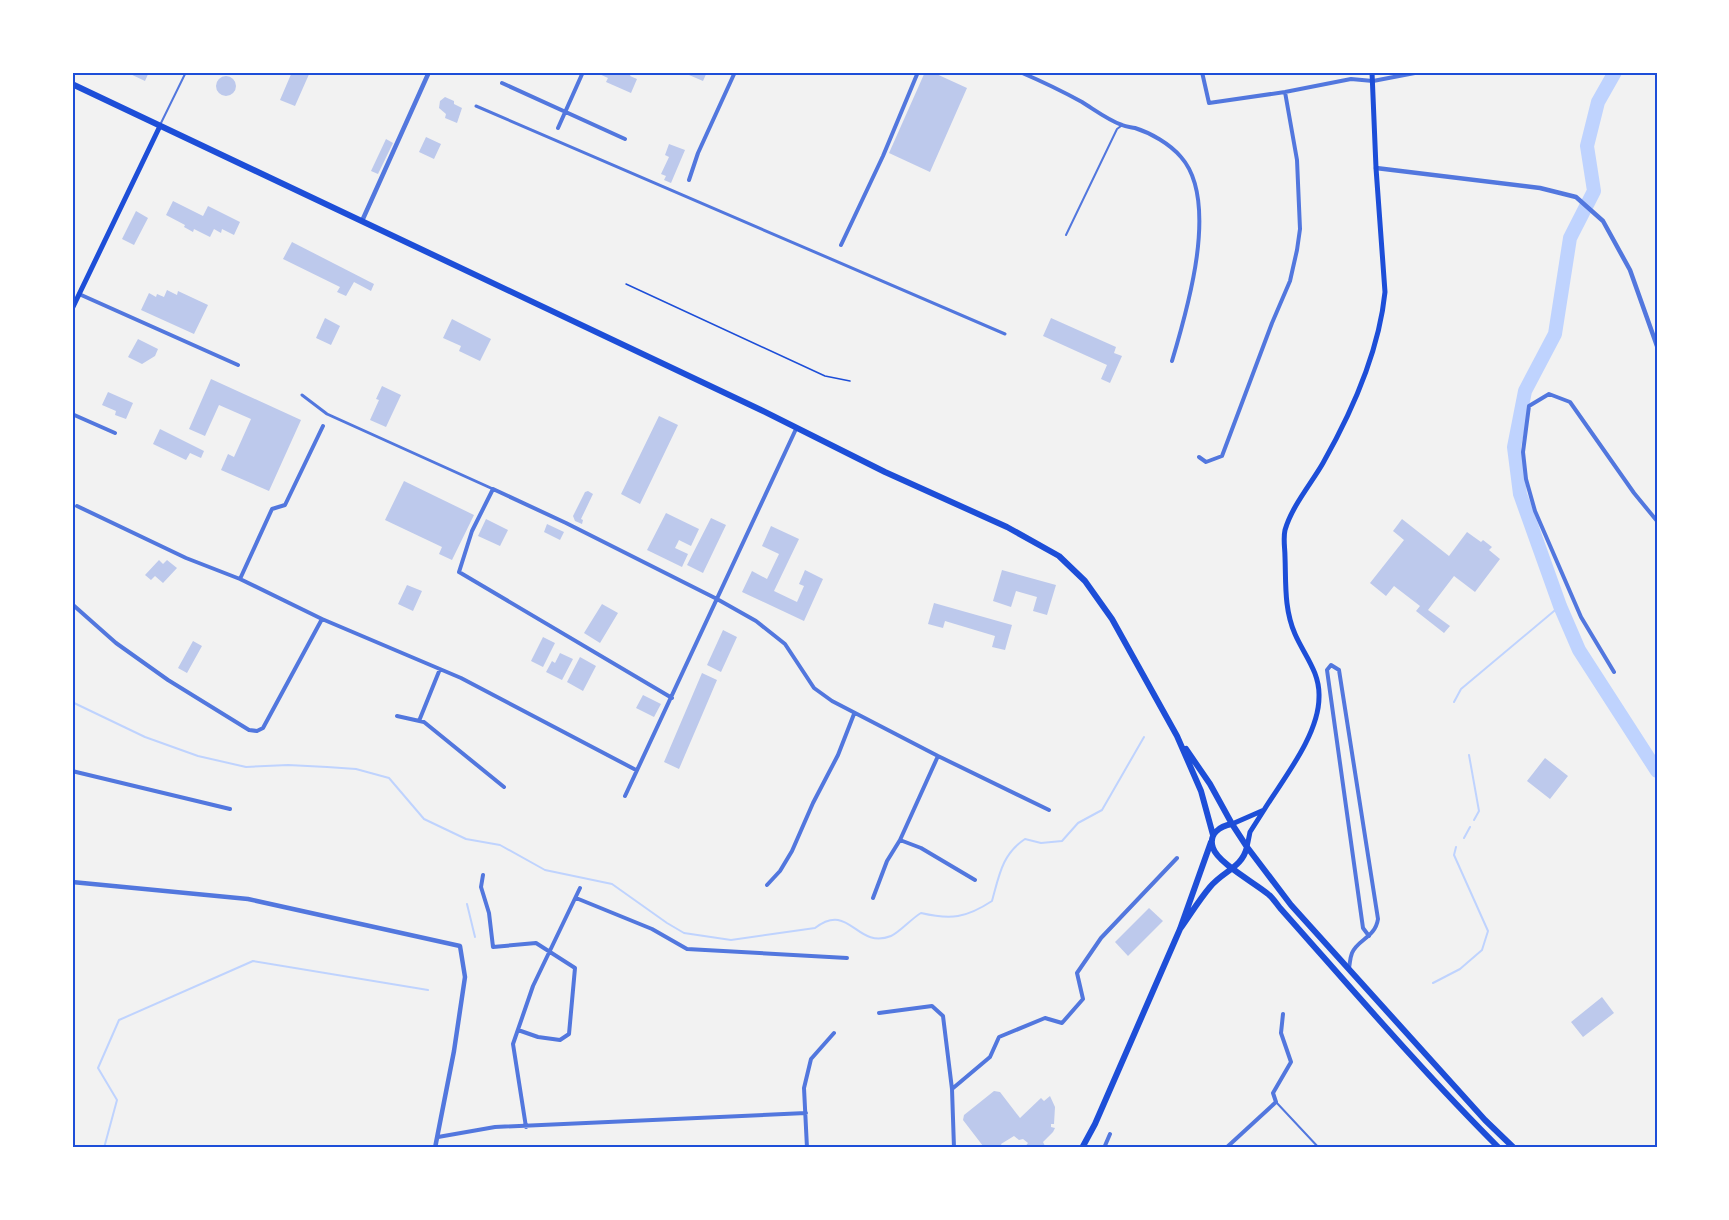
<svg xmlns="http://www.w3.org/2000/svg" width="1729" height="1220" font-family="'DejaVu Sans',sans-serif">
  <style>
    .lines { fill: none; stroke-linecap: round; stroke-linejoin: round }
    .stream { stroke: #bfd3fe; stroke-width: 2 }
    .river { stroke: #bfd3fe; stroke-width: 14 }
    .building { fill: #bdc9ec }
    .path { stroke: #1d4ed8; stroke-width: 1.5 }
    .service { stroke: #5277de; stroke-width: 2 }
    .pedestrian { stroke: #5277de; stroke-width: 3 }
    .minor { stroke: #5277de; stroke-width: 4 }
    .tertiary { stroke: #5277de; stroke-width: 4.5 }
    .secondary { stroke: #1d4ed8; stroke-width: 5 }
    .primary { stroke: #1d4ed8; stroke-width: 6 }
    .neatline { fill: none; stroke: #1d4ed8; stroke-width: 2 }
  </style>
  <rect width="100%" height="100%" fill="#f2f2f2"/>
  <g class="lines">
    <!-- stream -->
    <path class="stream" d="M72,702L145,737L198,756L246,767L288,765L327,767L356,769L389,778L424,819L466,839L500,845L545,870L612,884L667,923L684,933L731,940L815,928C850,901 856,950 891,936C899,933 912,918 921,913C951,920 966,918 992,901C999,876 1002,854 1025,839L1041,843L1062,841L1078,823L1102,810L1144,737
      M1454,702L1461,689L1560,606
      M1469,755L1479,811L1474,820
      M1464,838L1470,827
      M467,904L475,937
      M1433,983L1460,969L1482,950L1488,931L1454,855L1456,847
      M104,1148L117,1100L98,1068L119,1020L253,961L428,990"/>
    <!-- river -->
    <path class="river" d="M1615,72L1598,102L1587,146L1594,191L1570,238L1555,334L1525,391L1514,447L1520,494L1560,606L1579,650L1657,771"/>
  </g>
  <!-- building -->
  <path class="building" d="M126,72H149L145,81Z
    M292,72H310L295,106L280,100Z
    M595,72H632L630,76L637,79L631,93L606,82L608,78Z
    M682,72H707L703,81Z
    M925,72H932L967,88L930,172L889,153Z
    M216 86a10 10 0 1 1 20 0a10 10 0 1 1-20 0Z
    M445,97L454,101V104L462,108L457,123L445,118L446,114L439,108L440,101Z
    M426,137L441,144L434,159L419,152Z
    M386,139L393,143L378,174L371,171Z
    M669,144L685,150L671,183L664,180L666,176L661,174L669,157L665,155Z
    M173,201L203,216L208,206L240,222L234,235L222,229L221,233L214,229L210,237L194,229L193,232L184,227L185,225L166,215Z
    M136,211L148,218L134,245L122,239Z
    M292,242L374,284L371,291L354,282L346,296L337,292L340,287L283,259Z
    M167,290L177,295L178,291L208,305L194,334L141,310L149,293L156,297L157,294L164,297Z
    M325,318L340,326L331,345L316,338Z
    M1051,318L1116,347L1114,353L1122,356L1110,383L1101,379L1107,365L1043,336Z
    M452,319L491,339L480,361L459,351L461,346L443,338Z
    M138,339L158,349L155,356L142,364L128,357Z
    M211,379L301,420L269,491L221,470L228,454L234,457L251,419L219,405L205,436L189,429Z
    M382,386L401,395L386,427L370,420L379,400L376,399Z
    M108,392L133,403L126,419L115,415L116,411L102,405Z
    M659,416L678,425L640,504L621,494Z
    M160,429L204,451L201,458L190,453L186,460L153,444Z
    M404,481L474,515L452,560L439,554L442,547L385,520Z
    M588,491L593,494L581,519L583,520L582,524L575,521L573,516L585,492Z
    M666,513L699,529L691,546L679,540L675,548L688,554L682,567L647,550Z
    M711,518L726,525L703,573L687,565Z
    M486,519L508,530L500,546L478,536Z
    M1402,519L1449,556L1467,532L1481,542L1483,540L1492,547L1489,550L1500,559L1475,592L1454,576L1428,610L1450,626L1444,633L1416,611L1420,606L1394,586L1386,596L1370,583L1404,540L1393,531Z
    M547,524L564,532L560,540L544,532Z
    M771,526L799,539L774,591L797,602L804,586L799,584L805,570L823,579L804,621L742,592L752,571L767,579L779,554L762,546Z
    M159,560L163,564L167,560L177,568L163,583L155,576L151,580L145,575Z
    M1002,570L1056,585L1047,615L1033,611L1037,597L1016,591L1011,607L993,601Z
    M407,585L422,591L413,611L398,604Z
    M934,603L1012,625L1005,650L992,647L995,636L945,621L943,628L928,624Z
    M602,604L618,613L600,643L584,633Z
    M723,630L737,637L721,672L707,665Z
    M543,637L555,643L543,667L531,661Z
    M193,641L202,646L187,673L178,668Z
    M560,653L573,659L562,680L546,672L552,661L555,663Z
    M580,657L596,666L583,691L567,682Z
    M702,673L717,680L679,769L664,762Z
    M643,695L661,704L654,717L636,708Z
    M1545,758L1568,776L1550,799L1527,781Z
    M1149,908L1163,921L1128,956L1115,942Z
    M1602,997L1614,1013L1583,1037L1571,1022Z
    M994,1091L1000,1092L1020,1118L1041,1098L1044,1101L1050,1096L1055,1107L1054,1124H1051V1127L1055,1128L1053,1132L1043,1142L1046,1148H1024L1028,1143L1023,1139L1019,1140L1014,1136L1001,1144L1002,1146L999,1148L983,1146L963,1120L964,1115Z"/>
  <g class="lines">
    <!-- path -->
    <path class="path" d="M626,284L825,376L850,381"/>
    <!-- service -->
    <path class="service" d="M161,123L186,72
      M1066,235L1117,129L1121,126
      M1276,1102L1319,1148"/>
    <!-- pedestrian -->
    <path class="pedestrian" d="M476,106L1005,334
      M302,395L327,414L493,489"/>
    <!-- minor -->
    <path class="minor" d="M1020,72C1041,81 1062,91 1082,102C1095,110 1108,120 1122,125C1126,127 1131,127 1135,128C1151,133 1170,144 1181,157C1220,201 1187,311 1172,361
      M1202,72L1209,103L1285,92L1351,79L1373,81L1420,72
      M502,83L625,139
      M558,128L583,72
      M689,180L698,153L735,72
      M841,245L883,156L918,72
      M79,294L238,365
      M72,414L115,433
      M1199,457L1206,462L1222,456L1272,323L1290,281L1297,250L1300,229L1297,160L1285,92
      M77,506L186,558L240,579L322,619L461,678L636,770
      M240,579L272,509L285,505L323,426
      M72,604L116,643L168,680L249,730L257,731L263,728L322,619
      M1614,672L1581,617L1535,511L1526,479L1523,452L1529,406L1549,394L1570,402L1634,493L1657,521
      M672,698L459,572L472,531L493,489L566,523L717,599L756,621L785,644L814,688L832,701L938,756L1049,810
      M397,716L424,722L504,787
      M419,721L440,669
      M72,771L230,809
      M625,796L796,429
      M900,840L921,848L975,880
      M483,875L481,887L489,913L493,947L536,943L575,968L569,1034L560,1040L538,1037L518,1030
      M767,885L780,871L792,851L813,803L838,755L854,714
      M576,898L652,929L687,949L847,958
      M873,898L887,861L900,840L938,756
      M1349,968C1350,963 1350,958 1352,953C1358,939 1375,938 1378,919L1339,670L1331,665L1327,670L1363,928L1369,936
      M879,1013L932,1006L943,1016L952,1089L954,1148
      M952,1089L990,1057L999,1037L1045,1018L1062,1023L1083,999L1077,973L1101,938L1177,858
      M526,1127L513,1044L533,986L580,888
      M438,1137L495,1127L806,1113
      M807,1148L804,1088L811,1059L834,1033
      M1104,1148L1110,1134
      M1226,1148L1276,1102L1273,1093L1291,1062L1281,1033L1283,1014"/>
    <!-- tertiary -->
    <path class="tertiary" d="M1376,168L1540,188L1576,197L1603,221L1630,270L1657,346
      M362,221L429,72
      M72,882L248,899L460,946L465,977L454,1051L435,1148"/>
    <!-- secondary -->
    <path class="secondary" d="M72,309L160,126
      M1264,810C1283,779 1319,735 1319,697C1320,672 1304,655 1295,634C1284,609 1286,583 1285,557C1285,548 1283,539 1285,530C1292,506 1311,484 1323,463C1353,410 1379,352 1385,292L1376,168L1372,72
      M1232,824L1264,810L1250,832L1247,847"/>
    <!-- primary -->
    <path class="primary" d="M72,84L761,410L885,472L1007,527L1059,556L1085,581L1112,619L1177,736L1201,791L1213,835
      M1186,749L1210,784L1232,824
      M1247,847L1291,905L1485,1120L1514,1148
      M1180,929C1190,915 1199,900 1210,887C1223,871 1242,868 1247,847L1232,824C1220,826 1208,834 1213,848C1218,863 1255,883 1268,894C1273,898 1276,903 1280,908C1352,989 1422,1071 1499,1148
      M1082,1148L1095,1124L1180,929L1211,842"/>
  </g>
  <!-- border -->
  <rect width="1729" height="1220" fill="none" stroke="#ffffff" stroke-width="147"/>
  <rect x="74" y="74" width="1582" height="1072" class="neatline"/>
</svg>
